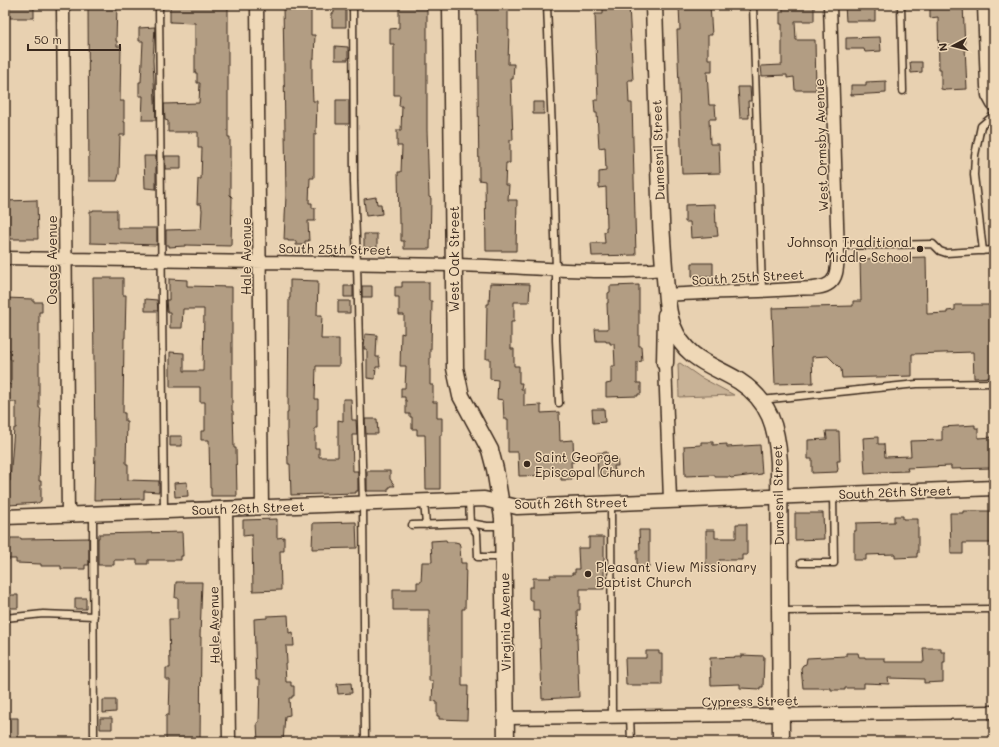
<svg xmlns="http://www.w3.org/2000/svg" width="999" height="747" font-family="Mali,sans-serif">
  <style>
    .green { fill: #c8b296; stroke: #826e5a }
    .building { fill: #b29d83; stroke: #3b2a1e }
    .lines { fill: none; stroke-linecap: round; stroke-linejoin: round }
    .service-casing { stroke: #3b2a1e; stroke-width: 9 }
    .minor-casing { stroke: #3b2a1e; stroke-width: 15 }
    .tertiary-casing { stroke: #3b2a1e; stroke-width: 17 }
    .secondary-casing { stroke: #3b2a1e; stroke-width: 19 }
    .service { stroke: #efd8b7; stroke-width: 6 }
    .minor { stroke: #efd8b7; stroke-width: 12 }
    .tertiary { stroke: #efd8b7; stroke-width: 14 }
    .secondary { stroke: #efd8b7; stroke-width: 16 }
    .poi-dot { fill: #3b2a1e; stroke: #efd8b7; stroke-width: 1.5 }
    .labels { text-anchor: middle; stroke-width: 3; stroke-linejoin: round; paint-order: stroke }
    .street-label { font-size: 13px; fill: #3b2a1e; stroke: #efd8b7 }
    .poi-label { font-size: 13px; fill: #3b2a1e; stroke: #efd8b7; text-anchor: start }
  </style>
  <rect width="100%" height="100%" fill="#e8d1b1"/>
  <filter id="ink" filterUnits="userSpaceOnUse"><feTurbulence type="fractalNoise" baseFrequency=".025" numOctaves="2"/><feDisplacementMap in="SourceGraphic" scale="8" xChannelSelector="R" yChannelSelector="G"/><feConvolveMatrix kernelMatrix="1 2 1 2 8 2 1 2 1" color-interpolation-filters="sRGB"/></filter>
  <g filter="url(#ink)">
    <!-- green -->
    <path class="green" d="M680,363L700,377L734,395L679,397L678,364Z"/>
    <!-- building -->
    <path class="building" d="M6,5H34V18H9V16H6Z
      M88,5H117L116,41H117V46H121L120,101H124V122H125V135H120L119,174L117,181H89Z
      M170,5H228V137H230V195L232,197L231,246L185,245V246L169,247V245H166V230L201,229L202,210L201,204H197L198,179H201L202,148H198V132H168V121L165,120L164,104L199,103L200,83H197V73H195V23L170,22Z
      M283,5H311V35H315L314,59H312V79L313,101H317L316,134H314V178H310L309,203H312V208H315V221H308L309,241H305V245H296V241H288V240H284L286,195Z
      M334,5H346V27H332V13H334Z
      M399,5H427V130L429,197L431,198L430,249H404V241H401V223H399L398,172H401L402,146H397V130H401L402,106H399L400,95H394V44H390V29L399,28Z
      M477,5H508V30H509L508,64H514L513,79H511L513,140H510V163H506L505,185H509L508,200H517L516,251H486L485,181L479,180Z
      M603,5H629L633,80H628L629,103H632L636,255L592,256L591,243H605L604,232H606V227H607L606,187L599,188V172L606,171L605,147L599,148L597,113H595L594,100H598L595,14H603Z
      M679,5H710L712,35H708V59H712V72H707L709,105H715L716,119H709L710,144H719L720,173L682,174L677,30H680Z
      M783,5H814V21H795L796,40H815L816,90H795L794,77L787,78V75L762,76L761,66L782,65V24H780V12H783Z
      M845,5H875V21H846Z
      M963,5L967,89L946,90L941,89V69H939L938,17L930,18V7Z
      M155,27L153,60L156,120H142L143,96H139V82H141L143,41H139V28Z
      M880,37L881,51L865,52L864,49H846V38Z
      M335,46L348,47V60H335Z
      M910,62H922V72L911,73Z
      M886,81V93L851,95V85H866V82Z
      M738,87H750L751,101H748L749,118H740Z
      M336,100H349V124H336Z
      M533,102H544V114H533Z
      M144,156H156V189L145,188Z
      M165,156H181V169H165Z
      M376,197L377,204H381L382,214L366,216L364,199Z
      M37,200L38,239H5V201Z
      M715,204L716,227H717L718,236L691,238L690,222H685V205Z
      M93,210H117V228H157V245L90,243V211H93Z
      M364,234H377V248H364Z
      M926,257L927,314L947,313V311L955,310V305H994V377L974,378L973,352L912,354V376L842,378L841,369L828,356L812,357L813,383L775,384L772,308L853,306V301H861L860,259Z
      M692,263H713V276H692Z
      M93,278H123V295H126L125,338H124L123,413H125V421H127L126,464H128V480L159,481V492L144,491V499L94,500L95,445Z
      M169,279L187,280V286L232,287V411H233L234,448H236L237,496H211V488H210L209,440H201V431H205V402H200V387H170V352L184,353V371H203L204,309H183L182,328H170V312H167L166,300H169Z
      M290,280L318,281L317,315H322L321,339H339V366H316L315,399H318V409H317V428H315V448H319V457H338V420L343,421V399H351L352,420H356L357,435H352L353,471H358V491H356V493L291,495L290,464H288L287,430V413H288L289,298H290Z
      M402,282H429V301H432L431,349H430V385H433V402H437V418H442V435H440V489H426L425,435H417V429H412V417H410V414H406V400H405V397H401V388H405L406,366H400L401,333L404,334V315H399V297H395V287H402Z
      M490,283L530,284L529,302H514V322H511V349H514V366H519V383H522L521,389H524V406L541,405V413L559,412L560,441L573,440L574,462H571L572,480H561V475L519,476L518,452H508V419H504L503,400L497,399L498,380L490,379V359H486L487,304H489Z
      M639,285V346H641L642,361L637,362V383H641V394H638V396L606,397V384L611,383V366H615L614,344H610V342H606V341H596L595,329H608L607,303H608V293L610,292V286Z
      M344,286H353V297H344Z
      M362,286H372V297H362Z
      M5,298L33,299V302H42V312H39V408H41L40,429H41L39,481H41V501L38,503L9,505L8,481H10L14,428H16V402H6V384H11V359H10V350H8V314H5Z
      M145,299L157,300L158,311H145Z
      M338,301H350V313H338Z
      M365,334L377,335L376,357H379L380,367H376L375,379L367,378V349H364Z
      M592,409H604L605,422L593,423Z
      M365,419H377L378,434H366Z
      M975,425V428H978V438L994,437V452H992V468L951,469V466L907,468L908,471L879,472V473L865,474L863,438L878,437V444H884L885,457L911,456L910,441L942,440V427Z
      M826,431H839L840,461H837L838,469L837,472L812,473V459H808V440L827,439Z
      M170,436H182V446H170Z
      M701,442H713V445L727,444V447L760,445L762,474L731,478L730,477H715V475L685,476L684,446L701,445Z
      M607,452V457H617L618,466H614L615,475L598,476L597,453Z
      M367,471H390V479L395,486H390V488H388V491H367Z
      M187,482L188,496L175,497L174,483Z
      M963,511H991L992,543H963V554H951L950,513H963Z
      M795,513H823L824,539L795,540Z
      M894,516H903V519H918V553H917V557L895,558V554L866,555V560H854V531H856V523L894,522Z
      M277,519V538L284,537V551H280L281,590L253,591L252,535L243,536V520Z
      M356,522L357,548L312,549L313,523Z
      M736,524H747V555H742V560H719V568H706V530H715V538H736Z
      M639,530H649V567H637V550H640Z
      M182,532L183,556H181V560H148V564H137V560H114V565H98V538H99V534Z
      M589,537H604V589H580V610H577L578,638H577L579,697L542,699L539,610H533V600H529V587H533V578H551L550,575H572V573H575V569H579L578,548H589Z
      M10,538H21V539L89,538V565H85V569H61V566H41V564L16,563V559H5V541H10Z
      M446,540L447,542H455L459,543L460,546L461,563H466L465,609H462V686H468L467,720L439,719V716H437V702L432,701L433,681H429V610H393V589H417V582H421L422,562H432L431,541Z
      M176,582H202L200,637H201L200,742H166V715H169L170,680H166V668H170L169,619H178V598H175Z
      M5,595H18V608H5Z
      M75,598H86V609H75Z
      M288,615L289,633L293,632L294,646H286L287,663H285L286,682H291V686H294V696H292V698H289L290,715L285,716L283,742H258L257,723L259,722L260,679H256L254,619L267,618V616Z
      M923,648H941V652H945V663H943V682L924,683V679L888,678L889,684L864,683V688H845V690H831V688H803L801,668L803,665L806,664L807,658L846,656V653H858L859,657H865V658H885V662H924Z
      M646,651H659V654H662V685H626L625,658H646Z
      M741,655L764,656L763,687H760V689L740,688V684L711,685L710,658L741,657Z
      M351,683L352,693L338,694L337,684Z
      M103,700H116V712L103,713Z
      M5,718H18V742H5Z
      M100,718H112V729H100Z"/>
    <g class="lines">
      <!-- service casing -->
      <g class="service-casing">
        <path id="service" d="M159,5L164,511
          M353,5L354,182L357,264L363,504L365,742
          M547,5L552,132L556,270V340L559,403
          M753,5L762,291
          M901,5L903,91
          M838,246L933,244L940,251L946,253L994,250
          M983,251L974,175L975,155L981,126L994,115
          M761,400L917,384L994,383
          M469,500L470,523L477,534L478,557H503
          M424,501L426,525
          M611,503L612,716
          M93,514L94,742
          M412,525L470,523L487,526H502
          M801,563H834L833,494
          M782,611L994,609
          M5,618L43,614L94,616
          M630,716L631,742"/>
      </g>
      <!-- minor casing -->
      <g class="minor-casing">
        <path id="minor" d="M63,5L68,515
          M257,5L262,508
          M5,258C154,260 303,263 452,265C522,266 593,275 664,269
          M666,295C709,292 751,292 794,289C805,288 821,290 830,283C838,277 837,264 838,255L830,5
          M665,363L670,500
          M226,508L229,742
          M505,718L994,712"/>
      </g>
      <!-- tertiary casing -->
      <g class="tertiary-casing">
        <path id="tertiary" d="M985,5L988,86L989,95L994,104
          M5,517L484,499L517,507L994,488"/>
      </g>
      <!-- secondary casing -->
      <g class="secondary-casing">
        <path id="secondary" d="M451,5L455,368L461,396L490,450L495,469L503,518L506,742
          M654,5C656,69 658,134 660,198C661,229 663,259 666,289C667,302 668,315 673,327C686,360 713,365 739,381C770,401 777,428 779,462L781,742
          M665,363L666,315"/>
      </g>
      <!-- service -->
      <use href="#service" class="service"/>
      <!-- minor -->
      <use href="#minor" class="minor"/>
      <!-- tertiary -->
      <use href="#tertiary" class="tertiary"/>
      <!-- secondary -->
      <use href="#secondary" class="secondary"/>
    </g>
  </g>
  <!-- markers -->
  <g class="poi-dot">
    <circle cx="920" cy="249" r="4"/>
    <circle cx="527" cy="464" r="4"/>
    <circle cx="588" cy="574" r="4"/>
  </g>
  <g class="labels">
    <!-- street labels -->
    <g class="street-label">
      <text transform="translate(821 145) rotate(-92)" y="5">West Ormsby Avenue</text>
      <text transform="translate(658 150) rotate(-92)" y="5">Dumesnil Street</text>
      <text transform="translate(335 249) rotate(1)" y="5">South 25th Street</text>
      <text transform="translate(246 256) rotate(-90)" y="5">Hale Avenue</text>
      <text transform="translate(454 259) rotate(-90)" y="5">West Oak Street</text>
      <text transform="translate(52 260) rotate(-90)" y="5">Osage Avenue</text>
      <text transform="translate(748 277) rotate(-3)" y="5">South 25th Street</text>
      <text transform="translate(895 492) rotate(-2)" y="5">South 26th Street</text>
      <text transform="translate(778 495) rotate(-91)" y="5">Dumesnil Street</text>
      <text transform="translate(571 503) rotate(-1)" y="5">South 26th Street</text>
      <text transform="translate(248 508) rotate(-2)" y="5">South 26th Street</text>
      <text transform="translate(505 622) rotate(-91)" y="5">Virginia Avenue</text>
      <text transform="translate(214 625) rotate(-91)" y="5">Hale Avenue</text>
      <text transform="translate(750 701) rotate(-1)" y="5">Cypress Street</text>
    </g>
    <!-- poi labels -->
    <g class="poi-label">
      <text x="912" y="247" text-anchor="end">Johnson Traditional<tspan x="912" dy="15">Middle School</tspan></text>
      <text x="535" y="462">Saint George<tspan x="535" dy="15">Episcopal Church</tspan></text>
      <text x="596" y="572">Pleasant View Missionary<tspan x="596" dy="15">Baptist Church</tspan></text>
    </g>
  </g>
  <!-- margin -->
  <rect width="999" height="747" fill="none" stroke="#efd8b7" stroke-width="20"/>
  <rect x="10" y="10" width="979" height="727" fill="none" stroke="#3b2a1e" stroke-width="1.5" filter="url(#ink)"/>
  <!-- north arrow -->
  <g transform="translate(953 46) rotate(263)" stroke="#efd8b7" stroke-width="3" paint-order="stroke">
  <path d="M0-3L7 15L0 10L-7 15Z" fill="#3b2a1e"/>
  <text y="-6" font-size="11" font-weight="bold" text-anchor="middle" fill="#3b2a1e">N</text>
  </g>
  <!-- scale -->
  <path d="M28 44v6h92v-6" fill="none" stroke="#3b2a1e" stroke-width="2"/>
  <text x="34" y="44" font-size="12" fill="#3b2a1e" stroke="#efd8b7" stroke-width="3" paint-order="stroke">50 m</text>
</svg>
